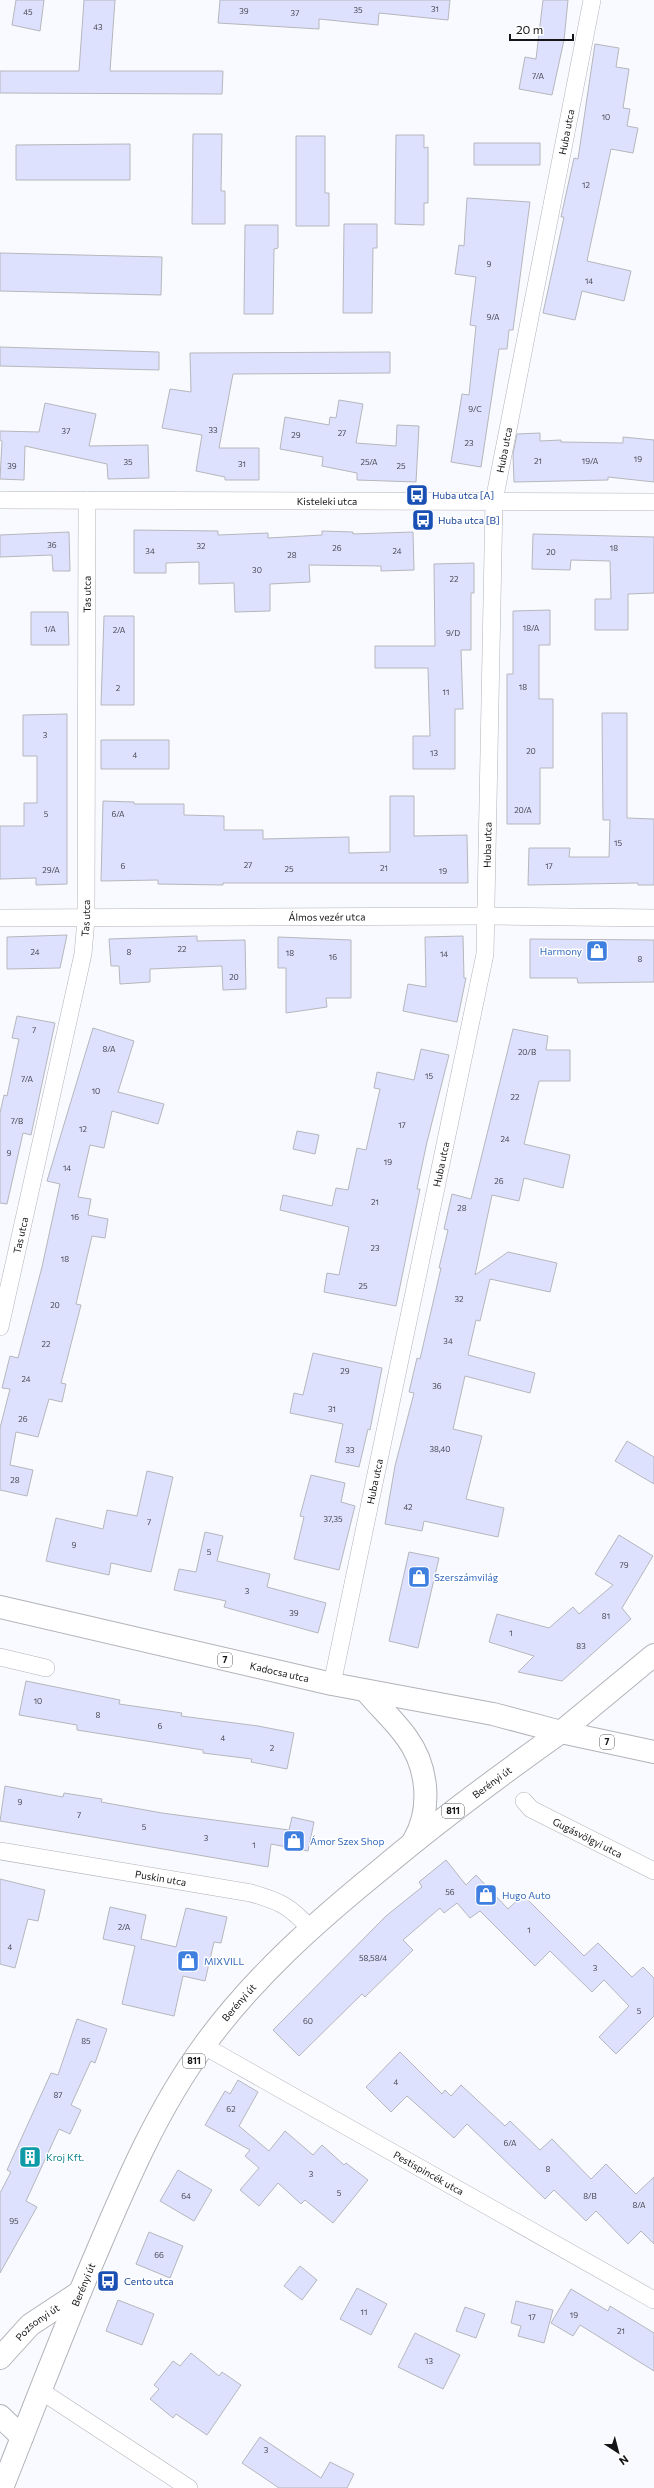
<svg xmlns="http://www.w3.org/2000/svg" width="654" height="2488" font-family="Commissioner,sans-serif">
  <style>
    .building { fill: #dde1fe; stroke: #b6b7bc }
    .lines { fill: none; stroke-linecap: round; stroke-linejoin: round }
    .street-casing { stroke: #b2b3b8; stroke-width: 18 }
    .secondary-casing { stroke: #b2b3b8; stroke-width: 24 }
    .primary-casing { stroke: #b2b3b8; stroke-width: 24 }
    .street { stroke: #fff; stroke-width: 17 }
    .secondary { stroke: #fff; stroke-width: 22 }
    .primary { stroke: #fff; stroke-width: 22 }
    .labels { text-anchor: middle; stroke-width: 3; stroke-linejoin: round; paint-order: stroke }
    .number-label { font-size: 8px; fill: #474851 }
    .shield { fill: #fff; stroke: #5b5b5d; stroke-width: 1 }
    .shield-label { font-size: 9px; font-weight: bold; fill: #151517 }
    .street-label { font-size: 10px; fill: #151517; stroke: #fff }
    .transit-label { font-size: 10px; fill: #164399; stroke: #fff; text-anchor: start }
    .shop-label { font-size: 10px; fill: #366cbe; stroke: #fff; text-anchor: start }
    .culture-label { font-size: 10px; fill: #0d838f; stroke: #fff; text-anchor: start }
  </style>
  <rect width="100%" height="100%" fill="#f9faff"/>
  <!-- building -->
  <path class="building" d="M16,0H44L40,31L12,25Z
    M84,0H115L110,71H223L222,94L0,93V71H79Z
    M220,0H450L448,20L379,13L378,25L319,19V29L218,23Z
    M543,0H568L564,40L552,95L519,89L525,57L536,59Z
    M595,44L619,48L616,67L629,69L623,108L630,109L627,126L638,128L633,153L611,149L587,261L631,271L624,301L582,291L575,320L543,313L564,217H561L574,158L578,159Z
    M193,134H222L221,191H225V224H192Z
    M396,135H424V148L428,147V203H424V225L395,224Z
    M296,136H325V193H329V226H296Z
    M474,143H540V165H474Z
    M130,144V180H16V145Z
    M467,198L530,202L513,330H509L507,349H499L481,467L451,462L462,394L469,395L476,326L470,325L476,277L455,274L459,245L464,246Z
    M344,224H377V248H373L372,313H343Z
    M245,225H278V248L274,249L273,314H244Z
    M0,253L162,257L161,295L0,291Z
    M0,347L159,352V370L0,366Z
    M390,352V373L233,374L219,448H259V480H225V477L196,471L202,435L162,428L170,389L191,392L190,353Z
    M339,400L363,404L356,443L396,446L397,425L419,426L416,482L357,480V473L322,466L323,457L280,449L285,417L329,425L330,417L336,418Z
    M45,403L96,414L89,446L148,445L149,478L108,479L107,464L25,446L24,480L0,479L2,441L0,440V431L39,432Z
    M540,433V441L561,440V442L623,443V437L654,440V482L608,477V480L514,482L513,454L517,434Z
    M134,530L218,531V535L268,533V538L322,535V531L353,532V534L413,532L414,570L381,571V566L309,565L310,582L270,584V611L235,612L234,583L199,584V562L166,563V573H134Z
    M69,532L70,571H53L52,555L0,557V535Z
    M533,534L654,537V593L628,594V630H595V599H611L610,561L571,560L570,570L532,569Z
    M474,563V593H471V650H461L463,709H455V769H413V736H430L428,668H375V646H435L434,564Z
    M550,610V645H539V699H553V768H540V824H507V674H513V611Z
    M31,612H68L69,645H31Z
    M104,616H134V705H101Z
    M602,713H627V818L654,819V885H638V883L528,885L529,848H570L569,857H609L610,820H603Z
    M67,714V884L36,885V878L0,879V826H24V803H37V756H23V715Z
    M101,740H169V769H101Z
    M390,796H414V836L467,835L468,883H223V885L158,884V880L101,881L103,801L134,802V804H184V815L224,816V830H263V839L349,837V853L390,852Z
    M67,935L60,968L7,969V937Z
    M197,936V941L245,940L246,989L223,990L222,966L150,969V982L120,984L119,966H111L109,939Z
    M463,936L464,978H466L457,1022L403,1011L408,984L426,987L425,937Z
    M278,937L351,940V998H326L327,1007L286,1013V968H278Z
    M530,939L654,940V982L578,983L577,978H530Z
    M17,1016L55,1023L31,1135L23,1133L7,1204L0,1203V1113L4,1095L7,1096L19,1039L12,1038Z
    M93,1028L134,1041L118,1092L164,1104L158,1124L112,1111L104,1148L90,1145L78,1197L91,1199L88,1215L108,1219L105,1238L92,1236L76,1304L81,1305L61,1383L66,1384L62,1402L49,1399L38,1437L16,1432L10,1465L33,1470L27,1496L0,1490V1428L10,1389L2,1388L10,1356L18,1358L42,1267L60,1184L47,1181Z
    M513,1029L548,1036L546,1050H570V1081H539L524,1144L570,1155L563,1188L524,1178L519,1201L492,1195L475,1275L508,1252L557,1263L550,1292L490,1279L480,1321L476,1320L468,1355L535,1373L530,1393L465,1376L453,1429L482,1436L466,1499L504,1508L498,1537L424,1521L422,1531L385,1524L395,1466L414,1393L409,1392L417,1358L420,1359L441,1268H439L448,1230L444,1229L452,1194L471,1199Z
    M421,1049L449,1055L427,1142L417,1189H420L396,1306L324,1292L327,1273L339,1275L349,1227L280,1210L283,1195L332,1206L336,1188L348,1190L357,1148L366,1150L380,1089L374,1088L377,1072L414,1080Z
    M297,1131L319,1135L315,1154L293,1149Z
    M313,1353L382,1368L370,1430L368,1429L359,1467L335,1462L343,1424L290,1413L294,1393L303,1395Z
    M627,1441L654,1457V1484L615,1461Z
    M147,1471L173,1477L151,1572L111,1563L109,1575L46,1561L56,1518L103,1529L107,1510L137,1516Z
    M311,1475L345,1483L341,1502L355,1506L339,1570L294,1559L304,1517L300,1516Z
    M205,1532L223,1536L217,1561L270,1574L267,1587L326,1603L318,1633L224,1607L226,1601L174,1590L179,1569L196,1572Z
    M619,1535L653,1556L622,1608L631,1619L562,1681L518,1672L534,1656L489,1642L497,1614L549,1628L573,1607L579,1614L613,1585L595,1574Z
    M409,1552L439,1558L418,1648L389,1641Z
    M26,1681L120,1700L119,1704L182,1713L181,1716L258,1726L294,1733L287,1769L251,1762L252,1759L203,1753V1750L77,1730V1725L19,1715Z
    M5,1786L63,1797L64,1793L102,1799L101,1802L162,1813L289,1830L292,1817L314,1822L308,1851L271,1844L268,1867L0,1821Z
    M446,1860L466,1885L476,1875L508,1909L523,1895L584,1956L598,1943L632,1977L643,1967L654,1978V2016L616,2054L599,2037L629,2006L604,1980L592,1992L550,1951L535,1966L480,1911L470,1918L457,1903L444,1913L440,1908L403,1940L413,1950L365,1997L362,1994L299,2056L273,2030L386,1916L422,1887L419,1882Z
    M0,1879L45,1890L38,1921L28,1919L15,1968L0,1964Z
    M110,1907L146,1915L141,1939L176,1947L186,1908L227,1917L221,1943L214,1942L205,1981L183,1976L174,2016L122,2004L135,1946L103,1939Z
    M77,2019L107,2029L95,2063L91,2061L71,2105L81,2110L70,2134L59,2129L26,2201L37,2207L0,2273V2193L11,2172L7,2170L51,2073L58,2075Z
    M400,2052L442,2094L445,2090L451,2096L461,2085L505,2126L510,2121L540,2150L552,2139L591,2179L606,2164L636,2194L654,2177V2244L641,2231L628,2244L596,2211L586,2221L554,2190L545,2199L467,2124L454,2138L407,2096L391,2112L366,2087Z
    M238,2080L258,2092L239,2126L269,2151L285,2131L313,2155L322,2145L344,2165L346,2163L368,2180L333,2223L305,2200L301,2204L278,2183L259,2206L240,2190L259,2168L245,2156L250,2150L205,2125L225,2091L230,2094Z
    M178,2170L212,2190L194,2221L160,2201Z
    M149,2232L183,2246L170,2278L136,2264Z
    M300,2266L317,2280L302,2300L284,2286Z
    M357,2288L387,2304L371,2335L340,2319Z
    M571,2289L608,2311L610,2306L654,2333V2371L580,2325L573,2336L551,2323Z
    M118,2300L154,2314L142,2345L106,2331Z
    M516,2301L553,2310L544,2343L518,2336L521,2326L511,2323Z
    M465,2307L485,2314L476,2338L456,2331Z
    M415,2333L460,2355L443,2389L398,2367Z
    M191,2353L219,2376L222,2372L241,2385L207,2435L176,2414L173,2418L150,2399L159,2389L154,2385L173,2361L180,2366Z
    M260,2437L321,2478L330,2462L354,2474L347,2488H279L242,2463Z"/>
  <g class="lines">
    <!-- street casing -->
    <g class="street-casing">
      <g id="street">
        <path id="s1" d="M0,500L654,502"/>
        <path id="s2" d="M0,918L488,916L654,918"/>
        <path id="s3" d="M0,1327L83,954L86,919L87,500"/>
        <path d="M0,1657L46,1668"/>
        <path id="s4" d="M332,1684L485,954L494,501L592,0"/>
        <path id="s5" d="M524,1801L531,1809L654,1871"/>
        <path id="s6" d="M0,1851L251,1893C282,1902 289,1906 311,1929"/>
        <path id="s7" d="M204,2046L654,2300"/>
        <path d="M41,2391L189,2488"/>
      </g>
    </g>
    <!-- secondary casing -->
    <g class="secondary-casing">
      <g id="secondary">
        <path d="M561,1732L654,1655"/>
        <path id="s8" d="M0,2358L30,2325L80,2292"/>
      </g>
    </g>
    <!-- primary casing -->
    <g class="primary-casing">
      <g id="primary">
        <path id="s9" d="M0,1607L332,1684L493,1714L561,1732L654,1752"/>
        <path d="M366,1691C379,1707 395,1721 407,1738C428,1767 432,1809 414,1840"/>
        <path d="M0,2416L22,2437"/>
        <path id="s10" d="M2,2488C33,2410 63,2331 96,2254C127,2181 158,2108 205,2044C254,1977 316,1922 380,1870C438,1821 499,1776 561,1732"/>
      </g>
    </g>
    <!-- street -->
    <use href="#street" class="street"/>
    <!-- secondary -->
    <use href="#secondary" class="secondary"/>
    <!-- primary -->
    <use href="#primary" class="primary"/>
  </g>
  <!-- icons -->
  <defs>
    <g id="bus-square" transform="scale(1.15)"><rect x="-9" y="-9" width="18" height="18" rx="4" fill="#1a4fb4" stroke="#fff"/><path d="M-5-6H5V4H4V6H2V4H-2V6H-4V4H-5ZM-3.5-4V0h7V-4ZM-3.5 1.2v1.5H-2V1.2ZM2 1.2v1.5H3.5V1.2Z" fill="#fff"/></g>
    <g id="shop-square" transform="scale(1.15)"><rect x="-9" y="-9" width="18" height="18" rx="4" fill="#3f7fe0" stroke="#fff"/><path d="M-5-2.5h2.3a2.7 3.5 0 0 1 5.4 0H5L5.5 6h-11ZM-1.5-2.5h3a1.5 2.3 0 0 0-3 0Z" fill="#fff"/></g>
    <g id="building-square" transform="scale(1.15)"><rect x="-9" y="-9" width="18" height="18" rx="4" fill="#0f9aa8" stroke="#fff"/><path d="M-4-6H4V6H1V3H-1V6H-4ZM-2.5-4.3h1.7v1.8h-1.7ZM.8-4.3h1.7v1.8H.8ZM-2.5-1h1.7V.8h-1.7ZM.8-1h1.7V.8H.8Z" fill="#fff"/></g>
  </defs>
  <g fill-rule="evenodd">
    <use href="#bus-square" x="417" y="495"/>
    <use href="#bus-square" x="423" y="520"/>
    <use href="#shop-square" x="597" y="951"/>
    <use href="#shop-square" x="419" y="1577"/>
    <use href="#shop-square" x="294" y="1841"/>
    <use href="#shop-square" x="486" y="1895"/>
    <use href="#shop-square" x="188" y="1961"/>
    <use href="#building-square" x="30" y="2157"/>
    <use href="#bus-square" x="108" y="2281"/>
  </g>
  <g class="labels">
    <!-- number labels -->
    <g class="number-label">
      <text x="435" y="12">31</text>
      <text x="358" y="13">35</text>
      <text x="244" y="14">39</text>
      <text x="28" y="15">45</text>
      <text x="295" y="16">37</text>
      <text x="98" y="30">43</text>
      <text x="538" y="79">7/A</text>
      <text x="606" y="120">10</text>
      <text x="586" y="188">12</text>
      <text x="489" y="267">9</text>
      <text x="589" y="284">14</text>
      <text x="493" y="320">9/A</text>
      <text x="475" y="412">9/C</text>
      <text x="213" y="433">33</text>
      <text x="66" y="434">37</text>
      <text x="342" y="436">27</text>
      <text x="296" y="438">29</text>
      <text x="469" y="446">23</text>
      <text x="638" y="462">19</text>
      <text x="538" y="464">21</text>
      <text x="590" y="464">19/A</text>
      <text x="128" y="465">35</text>
      <text x="369" y="465">25/A</text>
      <text x="242" y="467">31</text>
      <text x="12" y="469">39</text>
      <text x="401" y="469">25</text>
      <text x="52" y="548">36</text>
      <text x="201" y="549">32</text>
      <text x="337" y="551">26</text>
      <text x="614" y="551">18</text>
      <text x="150" y="554">34</text>
      <text x="397" y="554">24</text>
      <text x="551" y="555">20</text>
      <text x="292" y="558">28</text>
      <text x="257" y="573">30</text>
      <text x="454" y="582">22</text>
      <text x="531" y="631">18/A</text>
      <text x="50" y="632">1/A</text>
      <text x="119" y="633">2/A</text>
      <text x="453" y="636">9/D</text>
      <text x="523" y="690">18</text>
      <text x="118" y="691">2</text>
      <text x="446" y="695">11</text>
      <text x="45" y="738">3</text>
      <text x="531" y="754">20</text>
      <text x="434" y="756">13</text>
      <text x="135" y="758">4</text>
      <text x="523" y="813">20/A</text>
      <text x="46" y="817">5</text>
      <text x="118" y="817">6/A</text>
      <text x="618" y="846">15</text>
      <text x="248" y="868">27</text>
      <text x="123" y="869">6</text>
      <text x="549" y="869">17</text>
      <text x="384" y="871">21</text>
      <text x="289" y="872">25</text>
      <text x="51" y="873">29/A</text>
      <text x="443" y="874">19</text>
      <text x="182" y="952">22</text>
      <text x="35" y="955">24</text>
      <text x="129" y="955">8</text>
      <text x="290" y="956">18</text>
      <text x="444" y="957">14</text>
      <text x="333" y="960">16</text>
      <text x="640" y="962">8</text>
      <text x="234" y="980">20</text>
      <text x="34" y="1033">7</text>
      <text x="109" y="1052">8/A</text>
      <text x="527" y="1055">20/B</text>
      <text x="429" y="1079">15</text>
      <text x="27" y="1082">7/A</text>
      <text x="96" y="1094">10</text>
      <text x="515" y="1100">22</text>
      <text x="17" y="1124">7/B</text>
      <text x="402" y="1128">17</text>
      <text x="83" y="1132">12</text>
      <text x="505" y="1142">24</text>
      <text x="9" y="1156">9</text>
      <text x="388" y="1165">19</text>
      <text x="67" y="1171">14</text>
      <text x="499" y="1184">26</text>
      <text x="375" y="1205">21</text>
      <text x="462" y="1211">28</text>
      <text x="75" y="1220">16</text>
      <text x="375" y="1251">23</text>
      <text x="65" y="1262">18</text>
      <text x="363" y="1289">25</text>
      <text x="459" y="1302">32</text>
      <text x="55" y="1308">20</text>
      <text x="448" y="1344">34</text>
      <text x="46" y="1347">22</text>
      <text x="345" y="1374">29</text>
      <text x="26" y="1382">24</text>
      <text x="437" y="1389">36</text>
      <text x="332" y="1412">31</text>
      <text x="23" y="1422">26</text>
      <text x="440" y="1452">38,40</text>
      <text x="350" y="1453">33</text>
      <text x="15" y="1483">28</text>
      <text x="408" y="1510">42</text>
      <text x="333" y="1522">37,35</text>
      <text x="149" y="1525">7</text>
      <text x="74" y="1548">9</text>
      <text x="209" y="1555">5</text>
      <text x="624" y="1568">79</text>
      <text x="247" y="1594">3</text>
      <text x="294" y="1616">39</text>
      <text x="606" y="1619">81</text>
      <text x="511" y="1636">1</text>
      <text x="581" y="1649">83</text>
      <text x="38" y="1704">10</text>
      <text x="98" y="1718">8</text>
      <text x="160" y="1729">6</text>
      <text x="223" y="1741">4</text>
      <text x="272" y="1751">2</text>
      <text x="20" y="1805">9</text>
      <text x="79" y="1818">7</text>
      <text x="144" y="1830">5</text>
      <text x="206" y="1841">3</text>
      <text x="254" y="1848">1</text>
      <text x="450" y="1895">56</text>
      <text x="124" y="1930">2/A</text>
      <text x="529" y="1933">1</text>
      <text x="10" y="1950">4</text>
      <text x="373" y="1961">58,58/4</text>
      <text x="595" y="1971">3</text>
      <text x="639" y="2014">5</text>
      <text x="308" y="2024">60</text>
      <text x="86" y="2044">85</text>
      <text x="396" y="2085">4</text>
      <text x="58" y="2098">87</text>
      <text x="231" y="2112">62</text>
      <text x="510" y="2146">6/A</text>
      <text x="548" y="2172">8</text>
      <text x="311" y="2177">3</text>
      <text x="339" y="2196">5</text>
      <text x="186" y="2199">64</text>
      <text x="590" y="2199">8/B</text>
      <text x="639" y="2208">8/A</text>
      <text x="14" y="2224">95</text>
      <text x="159" y="2258">66</text>
      <text x="364" y="2315">11</text>
      <text x="574" y="2318">19</text>
      <text x="532" y="2320">17</text>
      <text x="621" y="2334">21</text>
      <text x="429" y="2364">13</text>
      <text x="266" y="2453">3</text>
    </g>
    <!-- shield labels -->
    <g class="shield">
      <rect x="218" y="1653" width="14" height="14" rx="3"/>
      <rect x="600" y="1735" width="14" height="14" rx="3"/>
      <rect x="442" y="1804" width="22" height="14" rx="3"/>
      <rect x="183" y="2054" width="22" height="14" rx="3"/>
    </g>
    <g class="shield-label">
      <text x="225" y="1663">7</text>
      <text x="607" y="1745">7</text>
      <text x="453" y="1814">811</text>
      <text x="194" y="2064">811</text>
    </g>
    <!-- street labels -->
    <g class="street-label">
      <text dy="4" stroke="none"><textPath href="#s4" startOffset="1575">Huba utca</textPath></text>
      <text dy="4" stroke="none"><textPath href="#s4" startOffset="1251">Huba utca</textPath></text>
      <text dy="4" stroke="none"><textPath href="#s1" startOffset="327">Kisteleki utca</textPath></text>
      <text dy="4" stroke="none"><textPath href="#s3" startOffset="742">Tas utca</textPath></text>
      <text dy="4" stroke="none"><textPath href="#s4" startOffset="855">Huba utca</textPath></text>
      <text dy="4" stroke="none"><textPath href="#s2" startOffset="327">Álmos vezér utca</textPath></text>
      <text dy="4" stroke="none"><textPath href="#s3" startOffset="418">Tas utca</textPath></text>
      <text dy="4" stroke="none"><textPath href="#s4" startOffset="531">Huba utca</textPath></text>
      <text dy="4" stroke="none"><textPath href="#s3" startOffset="94">Tas utca</textPath></text>
      <text dy="4" stroke="none"><textPath href="#s4" startOffset="207">Huba utca</textPath></text>
      <text dy="4" stroke="none"><textPath href="#s9" startOffset="287">Kadocsa utca</textPath></text>
      <text dy="4" stroke="none"><textPath href="#s10" startOffset="879">Berényi út</textPath></text>
      <text dy="4" stroke="none"><textPath href="#s5" startOffset="74">Gugásvölgyi utca</textPath></text>
      <text dy="4" stroke="none"><textPath href="#s6" startOffset="163">Puskin utca</textPath></text>
      <text dy="4" stroke="none"><textPath href="#s10" startOffset="543">Berényi út</textPath></text>
      <text dy="4" stroke="none"><textPath href="#s7" startOffset="258">Pestispincék utca</textPath></text>
      <text dy="4" stroke="none"><textPath href="#s10" startOffset="219">Berényi út</textPath></text>
      <text dy="4" stroke="none"><textPath href="#s8" startOffset="52">Pozsonyi út</textPath></text>
    </g>
    <!-- transit labels -->
    <g class="transit-label">
      <text x="432" y="499">Huba utca [A]</text>
      <text x="438" y="524">Huba utca [B]</text>
      <text x="124" y="2285">Cento utca</text>
    </g>
    <!-- shop labels -->
    <g class="shop-label">
      <text x="582" y="955" text-anchor="end">Harmony</text>
      <text x="434" y="1581">Szerszámvilág</text>
      <text x="310" y="1845">Ámor Szex Shop</text>
      <text x="502" y="1899">Hugo Auto</text>
      <text x="204" y="1965">MIXVILL</text>
    </g>
    <!-- culture labels -->
    <g class="culture-label">
      <text x="46" y="2161">Kroj Kft.</text>
    </g>
  </g>
  <!-- north arrow -->
  <g transform="translate(618 2452) rotate(144)" stroke="#ffffff" stroke-width="3" paint-order="stroke">
  <path d="M0-3L7 15L0 10L-7 15Z" fill="#151517"/>
  <text y="-6" font-size="11" font-weight="bold" text-anchor="middle" fill="#151517">N</text>
  </g>
  <!-- scale -->
  <path d="M510 34v6h63v-6" fill="none" stroke="#151517" stroke-width="2"/>
  <text x="516" y="34" font-size="12" fill="#151517" stroke="#ffffff" stroke-width="3" paint-order="stroke">20 m</text>
</svg>
